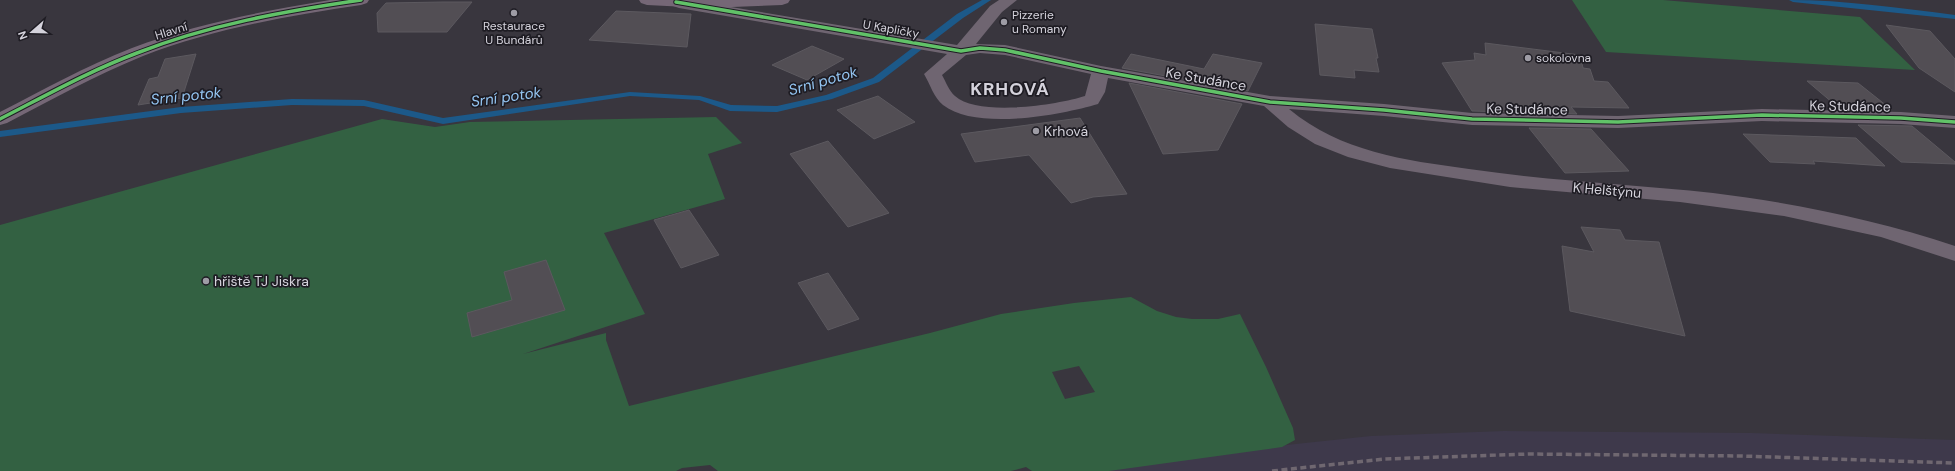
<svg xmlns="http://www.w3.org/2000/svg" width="1955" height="471" font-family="'DM Sans',sans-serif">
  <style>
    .built { fill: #3e394b }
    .green { fill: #336142; fill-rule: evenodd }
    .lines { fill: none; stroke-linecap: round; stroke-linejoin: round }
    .stream { fill: #1c5989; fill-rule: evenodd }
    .building { fill: #524e54; stroke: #5c595f }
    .street { fill: #6f6571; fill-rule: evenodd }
    .secondary { fill: #756776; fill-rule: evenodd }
    .rail { stroke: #6f6770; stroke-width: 3.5; stroke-dasharray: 6 3.5; stroke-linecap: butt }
    .cycleway-casing { stroke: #1e1c23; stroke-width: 5.5 }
    .cycleway { stroke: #61c268; stroke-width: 3.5 }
    .poi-dot { fill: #9e9ca5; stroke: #1e1c23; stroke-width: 1.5 }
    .labels { text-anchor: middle; stroke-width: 3.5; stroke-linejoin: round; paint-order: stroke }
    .far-poi-label { font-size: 12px; fill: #d5d3dc; stroke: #1e1c23; text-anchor: start }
    .far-street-label { font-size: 12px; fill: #d5d3dc; stroke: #1e1c23 }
    .street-label { font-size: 14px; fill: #d5d3dc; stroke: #1e1c23 }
    .poi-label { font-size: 14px; fill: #d5d3dc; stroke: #1e1c23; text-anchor: start }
    .water-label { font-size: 15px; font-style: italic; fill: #94c5f2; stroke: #1e1c23 }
    .district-label { font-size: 18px; font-weight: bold; letter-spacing: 1px; fill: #d5d3dc; stroke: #1e1c23 }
  </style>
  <rect width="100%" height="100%" fill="#39363e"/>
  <!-- built -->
  <path class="built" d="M1504,431L1751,433L1955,440V471H1104L1229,451L1371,436Z"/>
  <!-- green -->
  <path class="green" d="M1572,0H1663L1860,17L1915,70L1606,52Z
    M716,117L742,143L708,154L725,199L604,233L645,314L523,354L606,333V340L629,406L930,333L1001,314L1074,303L1131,297L1157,311L1176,317L1192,319H1218L1240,314L1266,367L1293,428L1295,440L1282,447L1109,471H1032L1026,467L1011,471H718L710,465L682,468L676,471H0V225L382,119L435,127L470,122ZM1079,366L1095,392L1065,399L1052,372Z"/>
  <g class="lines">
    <!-- stream -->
    <path class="stream" d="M982,0H991L963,18L879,82L832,99L777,112L730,111L699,100L630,96L443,124L364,106L292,105L181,113L0,137V131L181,107L292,99L364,100L443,118L630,92L700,96L731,105L777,106L826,95L873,78L957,14Z
      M1789,0C1845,0 1900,8 1955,15V19L1793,2Z"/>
  </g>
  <!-- building -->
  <path class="building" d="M443,2H472L447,32H378L377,13L386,3Z
    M616,11L691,14L687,47L589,40Z
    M1315,24L1372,29L1378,58H1376L1379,72L1354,70L1355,78L1320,75Z
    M1886,25L1930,31L1955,59V92L1919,68Z
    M1485,43L1580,55L1583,68L1590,69L1594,81L1608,82L1629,108L1571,107L1577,114L1472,111L1442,63L1475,60L1474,53L1486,55Z
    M812,46L844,59L807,80L772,65Z
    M196,54L182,98L138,105L149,79L158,77L165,59Z
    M1131,54L1204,69L1213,54L1262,63L1248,91L1122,68Z
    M1807,81L1858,83L1892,110L1840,109Z
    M1129,83L1242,104L1218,150L1163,154Z
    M878,96L915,122L874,139L837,110Z
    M1080,118L1127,194L1093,197L1071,203L1029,155L975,162L961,134Z
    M1858,125L1912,126L1955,162V164L1901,162Z
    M1529,128L1591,129L1629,171L1565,173Z
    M1743,134L1856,138L1885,166L1813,161L1815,164L1770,162Z
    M828,141L889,213L848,227L790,154Z
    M689,210L719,255L681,268L654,220Z
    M1581,227L1620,230L1625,240L1659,242L1685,336L1570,311L1562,246L1594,252Z
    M546,260L565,310L472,337L467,313L512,300L504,272Z
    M828,273L859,319L828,330L798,283Z"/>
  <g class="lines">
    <!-- street -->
    <path class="street" d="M673,0H689L957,45L990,6L999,0H1017L1002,12L976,44L1005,45L1101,66L1270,96L1384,104L1472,113L1618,116L1762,109L1901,112L1955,116V128L1901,124L1762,121L1618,128L1472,125L1384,116L1289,109C1341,152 1404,160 1469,169C1550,181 1632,184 1713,193C1795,203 1877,220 1955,246V261L1881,237L1784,216L1680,202L1510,187L1390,168L1348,157L1315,144L1288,127L1264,106L1108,78L1105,92L1098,104C1061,115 976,131 943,105C934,98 930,84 924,74L947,54L679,8L673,6L671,3ZM980,53L1005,55L1091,74L1085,96C1057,105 978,117 955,96C949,91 946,82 942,75L966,55Z"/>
    <!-- secondary -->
    <path class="secondary" d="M330,0H369L367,3L361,5C287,16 212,29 143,56C96,75 51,100 7,123L0,125V112C43,90 86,66 132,48C195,24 263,11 330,0Z
      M639,0H790L788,3L782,5L707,8L647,5L641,3Z"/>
    <!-- rail -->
    <path class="rail" d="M1272,471L1385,459L1528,454L1741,456L1955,463"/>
    <!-- cycleway casing -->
    <g class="cycleway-casing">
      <path id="cycleway" d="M676,2L961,51L980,48L1005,50L1101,71L1270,102L1384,110L1472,119L1618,122L1762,115L1901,118L1955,122
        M0,119C45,96 89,71 137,53C208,25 285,11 361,0"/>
    </g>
    <!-- cycleway -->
    <use href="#cycleway" class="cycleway"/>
  </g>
  <!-- markers -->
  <g class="poi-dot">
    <circle cx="514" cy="13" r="4"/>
    <circle cx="1004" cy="22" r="4"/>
    <circle cx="1528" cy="58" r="4"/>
    <circle cx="1036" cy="131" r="4"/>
    <circle cx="206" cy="281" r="4"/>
  </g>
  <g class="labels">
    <!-- far-poi labels -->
    <g class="far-poi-label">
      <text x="1012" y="19">Pizzerie<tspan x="1012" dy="14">u Romany</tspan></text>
      <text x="514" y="30" text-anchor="middle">Restaurace<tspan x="514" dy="14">U Bundárů</tspan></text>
      <text x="1536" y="62">sokolovna</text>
    </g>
    <!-- far-street labels -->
    <g class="far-street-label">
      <text transform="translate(891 29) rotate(10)" y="4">U Kapličky</text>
      <text transform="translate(171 31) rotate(-17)" y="4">Hlavní</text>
    </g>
    <!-- street labels -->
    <g class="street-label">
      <text transform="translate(1206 79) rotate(10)" y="5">Ke Studánce</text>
      <text transform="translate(1850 106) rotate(1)" y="5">Ke Studánce</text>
      <text transform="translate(1527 109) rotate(1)" y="5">Ke Studánce</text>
      <text transform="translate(1607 190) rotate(5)" y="5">K Helštýnu</text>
    </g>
    <!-- poi labels -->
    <g class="poi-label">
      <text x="1044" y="136">Krhová</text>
      <text x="214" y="286">hřiště TJ Jiskra</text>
    </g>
    <!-- water labels -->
    <g class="water-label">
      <text transform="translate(823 81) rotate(-16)" y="5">Srní potok</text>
      <text transform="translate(186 96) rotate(-6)" y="5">Srní potok</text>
      <text transform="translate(506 97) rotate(-8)" y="5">Srní potok</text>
    </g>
    <!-- district labels -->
    <g class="district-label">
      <text x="1010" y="95">KRHOVÁ</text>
    </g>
  </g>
  <!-- north arrow -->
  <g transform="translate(32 32) rotate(250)" stroke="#1e1c23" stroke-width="3" paint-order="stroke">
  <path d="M0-3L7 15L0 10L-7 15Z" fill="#d5d3dc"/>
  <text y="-6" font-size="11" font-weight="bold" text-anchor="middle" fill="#d5d3dc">N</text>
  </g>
</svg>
